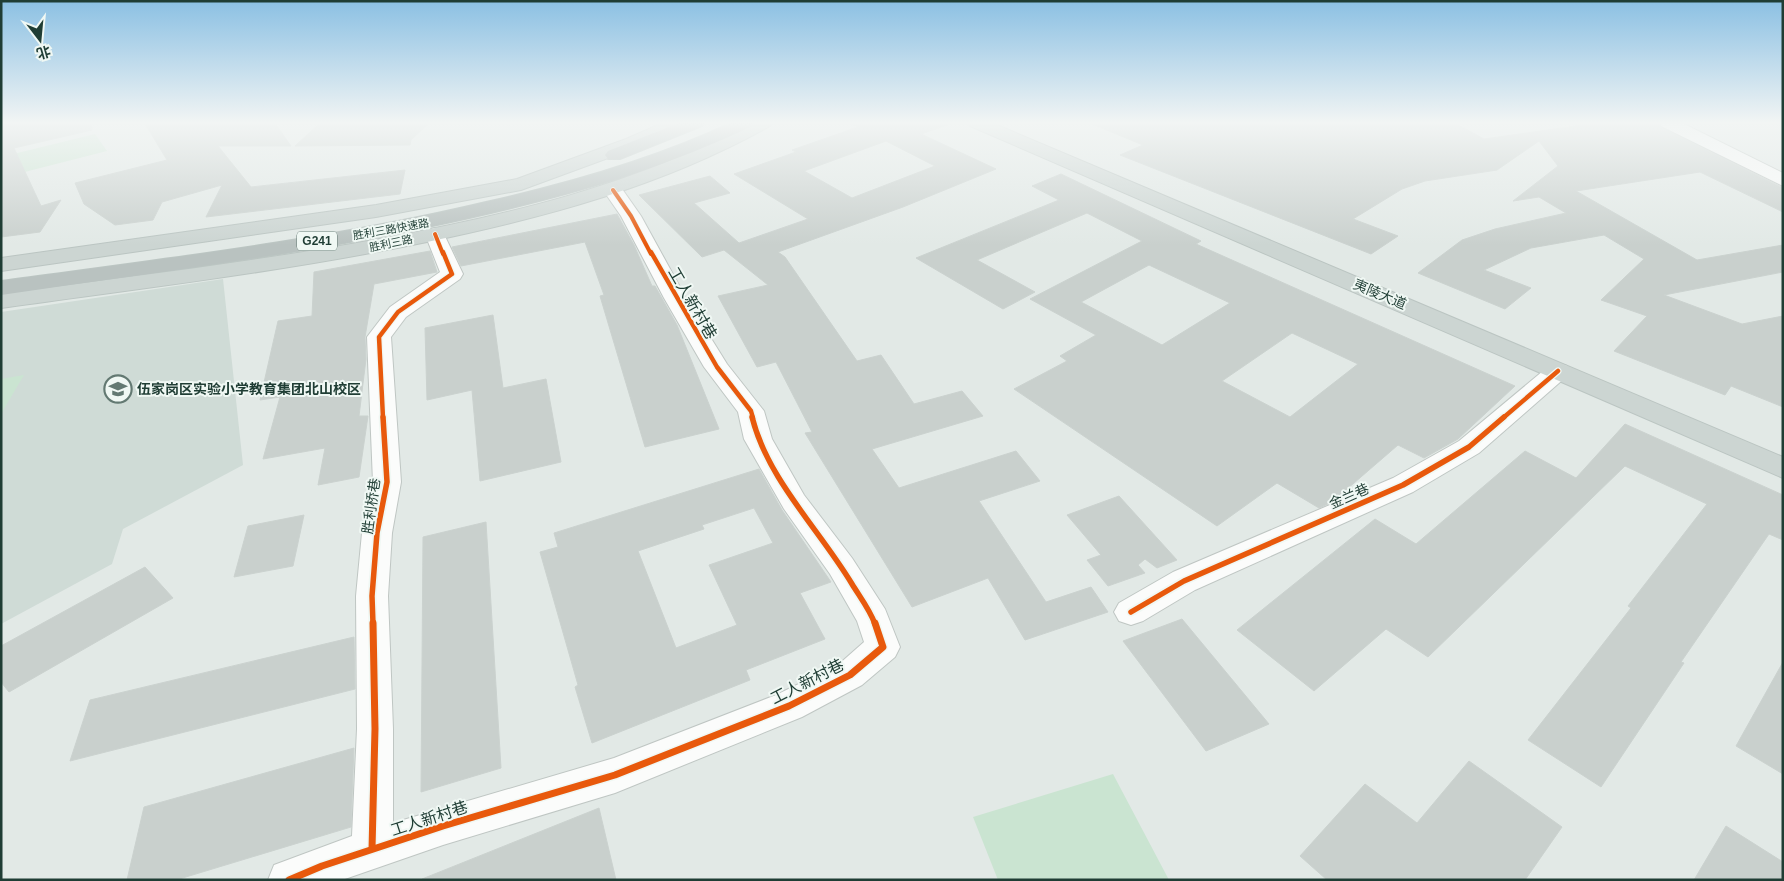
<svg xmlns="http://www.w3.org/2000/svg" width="1784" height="881" font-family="Helvetica,'Noto Sans SC',sans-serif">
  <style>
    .built { fill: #cfdbd6 }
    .green { fill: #cae4d1 }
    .building { fill: #c9d0cd; stroke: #cbd2cf; fill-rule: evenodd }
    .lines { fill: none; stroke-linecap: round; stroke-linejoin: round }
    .minor-casing { stroke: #bfc6c3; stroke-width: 2 }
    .major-casing { stroke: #bbc5c2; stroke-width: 2 }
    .highway-casing { stroke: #bbc5c2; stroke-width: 2 }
    .minor { fill: #fbfcfb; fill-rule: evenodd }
    .major { fill: #ccd5d2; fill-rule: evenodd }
    .highway { fill: #b9c2c0; fill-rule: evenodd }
    .cycleway-far3-casing { stroke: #f0f8f4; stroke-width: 5.5 }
    .cycleway-far2-casing { stroke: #f0f8f4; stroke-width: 7 }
    .cycleway-far1-casing { stroke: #f0f8f4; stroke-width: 9 }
    .cycleway-casing { stroke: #f0f8f4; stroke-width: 10 }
    .cycleway-far3 { stroke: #e8590c; stroke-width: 4 }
    .cycleway-far2 { stroke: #e8590c; stroke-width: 4.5 }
    .cycleway-far1 { stroke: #e8590c; stroke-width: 5.5 }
    .cycleway { stroke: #e8590c; stroke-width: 7 }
    .labels { text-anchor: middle; stroke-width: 4; stroke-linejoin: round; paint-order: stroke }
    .far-street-label { font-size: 11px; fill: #1f3d34; stroke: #f0f8f4 }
    .shield { fill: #f0f8f4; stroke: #5e756e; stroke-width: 1 }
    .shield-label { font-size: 12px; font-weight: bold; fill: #1f3d34 }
    .street-label { font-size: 14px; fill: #1f3d34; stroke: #f0f8f4 }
    .poi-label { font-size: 14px; font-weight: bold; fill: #1f3d34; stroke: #f0f8f4; text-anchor: start }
    .near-street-label { font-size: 16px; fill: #1f3d34; stroke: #f0f8f4 }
  </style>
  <rect width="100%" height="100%" fill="#e2e9e6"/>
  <!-- built -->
  <path class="built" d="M223,279L243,465L123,529L112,564L1,624V312Z"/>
  <!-- green -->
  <path class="green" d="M95,134L107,151L1,178V157Z
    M24,375L1,414V379Z
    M1113,774L1169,880H998L973,817Z"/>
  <!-- building -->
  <path class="building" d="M1,122H91L92,130L14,148L41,206L61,200L40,232L1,237Z
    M144,122H274L291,146H218L251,187L405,170L400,194L206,217L222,185L162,202L153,220L115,225L84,204L75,183L167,160Z
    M321,122H430L411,140L410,145L295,146Z
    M847,122H946L947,125L921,134L996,169L903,207L778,252L785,257L857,361L881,355L914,404L962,391L983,416L872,449L899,488L1016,451L1040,481L979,501L1046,602L1091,587L1108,612L1025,640L988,578L912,607L805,433L812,432L776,362L757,367L718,296L768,285L724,250L702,257L639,195L710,176L730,193L694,203L739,243L808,219L734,174L796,152L792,150L858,127ZM886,141L935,166L852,198L804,171Z
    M1087,122H1453L1484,139L1604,122H1651L1783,188V212L1700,172L1576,191L1697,260L1783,245V272L1664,295L1742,324L1783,316V407L1731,386L1725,395L1614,351L1647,316L1601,300L1644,259L1604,235L1531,248L1484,270L1531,288L1505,309L1418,273L1462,240L1495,229L1566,213L1539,197L1513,201L1558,166L1539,141L1497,170L1425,181L1402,189L1353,219L1398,236L1371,254L1120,155L1143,145Z
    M1061,174L1201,241L1196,244L1515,386L1458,439L1424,458L1398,445L1332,502L1319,508L1277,483L1217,526L1014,389L1067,361L1060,356L1096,335L1030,299L1142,241L1087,213L977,260L1035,292L1003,309L916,258L1059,200L1032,186ZM1149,265L1230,303L1162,345L1081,302ZM1292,333L1358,364L1290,417L1222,381Z
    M617,214L634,245L652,286H655L677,325L719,429L645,447L600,296L604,295L585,242L461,266L452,247Z
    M430,251L437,272L374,284L365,337L366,359L359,416H368L359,477L318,485L325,448L263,459L280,397L260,400L278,321L312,316L314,272Z
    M493,315L503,388L546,379L561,462L480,481L472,390L427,400L425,328Z
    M1625,424L1783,495V540L1769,534L1681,662L1684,663L1601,787L1528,740L1631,608L1628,606L1707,504L1625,466L1428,657L1386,629L1314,691L1237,630L1375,519L1416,544L1525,451L1576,478Z
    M759,469L782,510L831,582L800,593L825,639L746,670L750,680L592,743L575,687L578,685L540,552L558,547L554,533ZM754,508L773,543L709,565L737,625L676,648L638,551L704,529L702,525Z
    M1119,496L1177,560L1157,568L1145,559L1138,565L1145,573L1108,586L1087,560L1101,555L1067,515Z
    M304,515L293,566L234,577L248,526Z
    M486,522L501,768L421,792L423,537Z
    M145,567L173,598L9,692L1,682V646Z
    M1182,619L1269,724L1206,751L1123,641Z
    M354,637L355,689L70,761L90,700Z
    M1783,662V774L1736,746Z
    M354,748L351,827L176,880H127L144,807Z
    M1469,761L1562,827L1525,880H1327L1300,856L1365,784L1417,823Z
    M599,808L616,880H422V879Z
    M1726,826L1783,862V880H1694Z"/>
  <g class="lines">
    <!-- minor casing -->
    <g class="minor-casing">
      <path id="minor" d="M1659,122H1680L1783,173V186L1661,126Z
        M613,184L620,186L641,216L686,298L727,364L764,411L772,439L804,495L852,558L885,609L900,647L895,657L862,685L802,717L615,793L443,845L342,880H268L274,865L352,836L357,729L356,596L362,533L373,482L367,337L390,307L440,272L425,234L428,230L435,228L442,230L463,274L460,279L406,317L391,337L401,482L392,533L388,596L393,729V823L614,758L776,695L838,665L864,642L857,621L830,574L784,509L744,439L738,412L704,367L664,298L621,216L603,190L606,186Z
        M1558,363L1567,366L1571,371L1567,376L1479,453L1413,492L1195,590L1143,621L1131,625L1119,621L1114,612L1119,603L1173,572L1393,478L1459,441L1549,366Z"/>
    </g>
    <!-- major casing -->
    <g class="major-casing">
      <path id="major" d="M665,122H687L684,126L638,147L521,190L376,217L1,271V258L376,205L517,179L626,139Z
        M752,122H773L770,126C663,186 547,217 427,242C287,271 144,288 1,308V294C127,277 254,262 379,239C508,215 636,185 752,122Z
        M968,122H990L1783,457V478L970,126Z"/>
    </g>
    <!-- highway casing -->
    <g class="highway-casing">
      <path id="highway" d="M682,122H705L702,126L620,159H608L605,155L608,151Z
        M733,122H755L752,126C669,166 581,192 491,213C330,251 165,271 1,295V281C163,259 326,240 486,202C571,183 655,159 733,122Z"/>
    </g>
    <!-- minor -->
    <use href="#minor" class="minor"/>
    <!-- major -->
    <use href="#major" class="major"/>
    <!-- highway -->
    <use href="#highway" class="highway"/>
    <!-- cycleway-far3 casing -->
    <g class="cycleway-far3-casing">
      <path id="cycleway-far3" d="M613,190L631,216L651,254
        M435,234L443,254"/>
    </g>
    <!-- cycleway-far2 casing -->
    <g class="cycleway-far2-casing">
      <path id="cycleway-far2" d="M651,252L717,367L751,411L753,418
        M383,418L379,337L398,312L452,274L443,252
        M1503,418L1558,371"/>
    </g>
    <!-- cycleway-far1 casing -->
    <g class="cycleway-far1-casing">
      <path id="cycleway-far1" d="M752,417C768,480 819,529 852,584C860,597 870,610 875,624
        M1131,612L1184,581L1403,485L1469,447L1504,417
        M373,624L372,596L377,533L387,482L383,417"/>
    </g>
    <!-- cycleway casing -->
    <g class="cycleway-casing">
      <path id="cycleway" d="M372,849L375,729L373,623
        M289,880L322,866L443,826L615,775L789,706L850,675L883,647L875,623"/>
    </g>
    <!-- cycleway-far3 -->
    <use href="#cycleway-far3" class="cycleway-far3"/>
    <!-- cycleway-far2 -->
    <use href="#cycleway-far2" class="cycleway-far2"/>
    <!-- cycleway-far1 -->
    <use href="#cycleway-far1" class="cycleway-far1"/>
    <!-- cycleway -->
    <use href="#cycleway" class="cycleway"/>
  </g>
  <!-- sky -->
  <linearGradient id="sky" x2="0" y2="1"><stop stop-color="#8bc0e3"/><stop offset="0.5" stop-color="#f2f5f4"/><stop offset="1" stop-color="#f2f5f4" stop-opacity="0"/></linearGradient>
  <rect width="1784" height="245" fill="url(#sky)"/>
  <!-- icons -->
  <defs>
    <g id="school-ring" transform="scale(1.4375)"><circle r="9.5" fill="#f0f8f4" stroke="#637972" stroke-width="1.5"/><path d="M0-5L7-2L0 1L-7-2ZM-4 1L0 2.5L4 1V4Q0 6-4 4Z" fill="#637972"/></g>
  </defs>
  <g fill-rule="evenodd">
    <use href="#school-ring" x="118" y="389"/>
  </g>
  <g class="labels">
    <!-- far-street labels -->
    <g class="far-street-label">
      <text transform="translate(391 229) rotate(-10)" y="4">胜利三路快速路</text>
      <text transform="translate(391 243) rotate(-12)" y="4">胜利三路</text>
    </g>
    <!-- shield labels -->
    <rect class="shield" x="297" y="231.5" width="40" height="19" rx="4"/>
    <g class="shield-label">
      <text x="317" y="245">G241</text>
    </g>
    <!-- street labels -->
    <g class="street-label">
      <text transform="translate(1380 294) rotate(23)" y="5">夷陵大道</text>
      <text transform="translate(1349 496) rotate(-24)" y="5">金兰巷</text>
      <text transform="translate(371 506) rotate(-82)" y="5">胜利桥巷</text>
    </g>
    <!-- poi labels -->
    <g class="poi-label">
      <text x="137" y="394">伍家岗区实验小学教育集团北山校区</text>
    </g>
    <!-- near-street labels -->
    <g class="near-street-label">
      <text transform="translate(693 303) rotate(60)" y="6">工人新村巷</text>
      <text transform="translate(807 681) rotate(-27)" y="6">工人新村巷</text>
      <text transform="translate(429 818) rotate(-18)" y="6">工人新村巷</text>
    </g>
  </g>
  <!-- border -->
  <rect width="1784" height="881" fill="none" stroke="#1f3d34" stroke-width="5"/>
  <!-- north arrow -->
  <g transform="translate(40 40) rotate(164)" stroke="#f0f8f4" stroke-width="4" paint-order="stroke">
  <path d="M0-4L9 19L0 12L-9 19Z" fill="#1f3d34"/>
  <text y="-8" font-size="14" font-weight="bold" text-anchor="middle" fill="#1f3d34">北</text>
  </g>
</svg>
